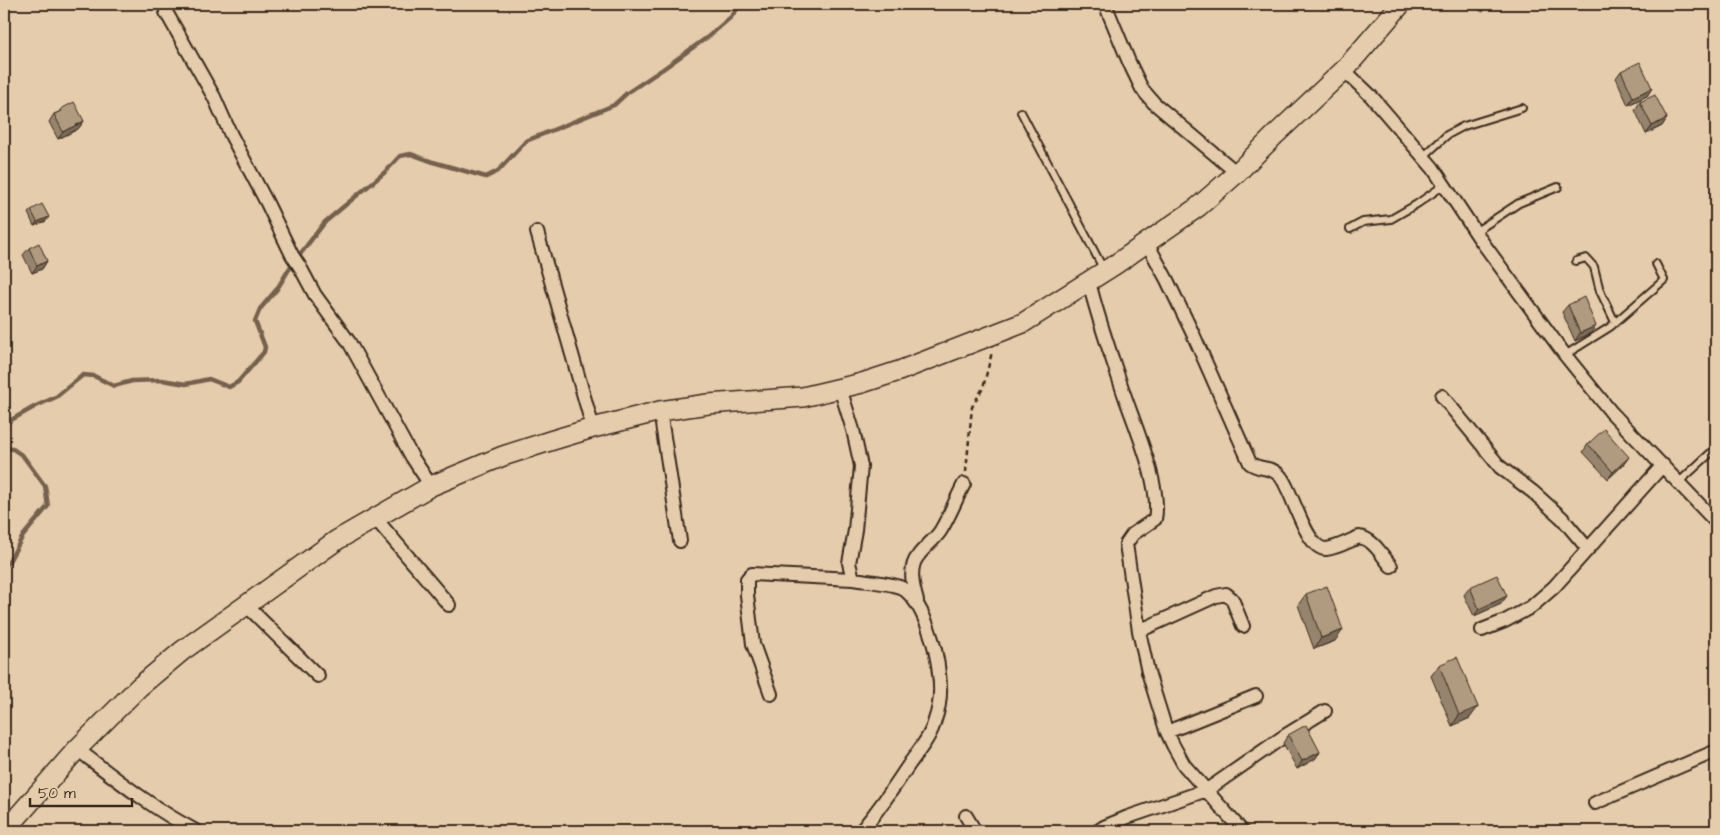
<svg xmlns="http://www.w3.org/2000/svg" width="1720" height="835" font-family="'Architects Daughter',sans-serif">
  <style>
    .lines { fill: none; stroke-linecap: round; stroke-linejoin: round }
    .stream { stroke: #74614e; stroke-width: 4.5 }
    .lane-casing { stroke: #3b2a1e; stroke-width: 10 }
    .street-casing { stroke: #3b2a1e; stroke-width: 16 }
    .secondary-casing { stroke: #3b2a1e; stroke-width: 22 }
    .path { stroke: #3b2a1e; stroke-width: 2.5; stroke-dasharray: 5 4; stroke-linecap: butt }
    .lane { stroke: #e4ccac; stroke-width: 6 }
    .street { stroke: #e4ccac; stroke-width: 12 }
    .secondary { stroke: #e4ccac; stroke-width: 19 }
    .wall { fill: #97846e; stroke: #3b2a1e }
    .shaded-wall { fill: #7b6c5a; stroke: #3b2a1e }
    .building { fill: #b09a80; stroke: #3b2a1e }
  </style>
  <rect width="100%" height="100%" fill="#e4ccac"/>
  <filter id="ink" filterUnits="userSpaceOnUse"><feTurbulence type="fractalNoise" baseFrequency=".02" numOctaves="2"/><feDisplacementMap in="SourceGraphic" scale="10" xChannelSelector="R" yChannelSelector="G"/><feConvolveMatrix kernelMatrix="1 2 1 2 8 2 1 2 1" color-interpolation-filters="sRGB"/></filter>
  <g filter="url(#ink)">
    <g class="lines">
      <!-- stream -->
      <path class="stream" d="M4,424L36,406L56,397L83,375L94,376L114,386L132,381L162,380L186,384L209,379L229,387L238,382L264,352L265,347L255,321L260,309L277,289L291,266L325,222L384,173L400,156L411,154L433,162L486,177L498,171L526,141L614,105L627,93L663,69L709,36L731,17L741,4
        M4,448L13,449L23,456L45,486L48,506L23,536L8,563L4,565"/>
      <!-- lane casing -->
      <g class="lane-casing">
        <path id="lane" d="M1021,112L1104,270
          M1423,157L1447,135L1464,126L1522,108
          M1350,229L1363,222L1391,219L1417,204L1444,185
          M1475,232L1519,203L1558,187
          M1576,261L1586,258L1594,267L1600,291L1615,322
          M1565,355L1610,327L1664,280L1656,264
          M1678,483L1716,448"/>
      </g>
      <!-- street casing -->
      <g class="street-casing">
        <path id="street" d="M1105,4L1129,62L1142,89L1154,103L1237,173
          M166,12L214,97L231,135L267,203L292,255L300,267L315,295L349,342L412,457L431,486
          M1344,70L1371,96L1433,168L1480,239L1565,355L1611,412L1716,522
          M537,232L593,428
          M1147,243L1167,280L1193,334L1250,463C1260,471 1271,465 1281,477C1293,492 1306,550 1326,549C1337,548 1349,541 1359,537C1374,539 1382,556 1391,566
          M1089,282C1098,319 1111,355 1123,391C1134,424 1162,487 1155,519L1133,534L1126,544L1139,631L1148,672L1166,730L1173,745L1184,765L1242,831
          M840,388L853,430L861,466L855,530L849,563L853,579C865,581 893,583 902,588C924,602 937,650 939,674C941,688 940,706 935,720C931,736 920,749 910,763C895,786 879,809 861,831
          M1442,396L1500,467L1533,492L1562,518L1588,549
          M660,411L680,541
          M375,518L449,605
          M917,601C913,587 908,568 918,556C925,546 935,540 941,530C950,515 956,499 964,484
          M245,604L318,676
          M1482,630L1505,621L1531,607L1554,587L1663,465
          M1139,631L1216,596L1226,594L1232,599L1243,626
          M771,694L753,644L747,595V579L752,574L853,579
          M1167,732L1256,696
          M77,749C115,778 153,809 196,831
          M1595,803L1716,751
          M966,816L975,831
          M1098,831L1104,827L1128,817L1207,790L1286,735L1325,711"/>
      </g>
      <!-- secondary casing -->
      <g class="secondary-casing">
        <path id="secondary" d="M5,831L77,749L139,687L182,651L337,540L431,486L503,456L553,440L593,428L660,411L708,404L803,397L862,383L899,371L1023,323L1116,264L1198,207L1237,173L1275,135L1344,70L1401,4"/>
      </g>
      <!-- path -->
      <path class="path" d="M966,472L972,407L983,388L992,352"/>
      <!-- lane -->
      <use href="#lane" class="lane"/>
      <!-- street -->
      <use href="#street" class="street"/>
      <!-- secondary -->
      <use href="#secondary" class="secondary"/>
    </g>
    <!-- wall -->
    <path class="wall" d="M1468,4H1489L1483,12Z
      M1621,71L1652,88L1647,96L1628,105L1616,78Z
      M1640,102L1667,118L1662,126L1646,134L1635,110Z
      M61,109L84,121L78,129L58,139L49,122L54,114L59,112Z
      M31,210L46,221L34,226L28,213Z
      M29,248L47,261L42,269L32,273L23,255Z
      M1568,305L1591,333L1575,341L1562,312Z
      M1588,444L1624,464L1608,479L1583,452Z
      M1470,587L1501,604L1474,616L1464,595Z
      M1306,594L1335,641L1314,649L1298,605Z
      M1439,665L1470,718L1452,726L1431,676Z
      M1288,735L1320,752L1315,759L1297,769L1283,743Z"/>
    <!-- shaded-wall -->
    <path class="shaded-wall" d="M1652,88L1647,96L1628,105L1633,97Z
      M1667,118L1662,126L1646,134L1652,126Z
      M84,121L78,129L58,139L63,132Z
      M49,217L46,221L34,226L37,222Z
      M47,261L42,269L32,273L37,266Z
      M1596,326L1591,333L1575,341L1580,333Z
      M1629,457L1624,464L1608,479L1613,472Z
      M1507,596L1501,604L1474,616L1479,609Z
      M1343,630L1335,641L1314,649L1321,638Z
      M1478,707L1470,718L1452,726L1459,715Z
      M1320,752L1315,759L1297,769L1302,761Z"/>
    <!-- building -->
    <path class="building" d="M1640,62L1652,88L1633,97L1621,71Z
      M1655,95L1667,118L1652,126L1640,102Z
      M74,102L84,121L63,132L54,114L62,111L61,109Z
      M42,204L49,217L37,222L31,210Z
      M39,243L47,261L37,266L29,248Z
      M1584,297L1596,326L1580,333L1568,305Z
      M1604,429L1629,457L1613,472L1588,444Z
      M1497,575L1507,596L1479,609L1470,587Z
      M1327,586L1343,630L1321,638L1306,594Z
      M1457,657L1478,707L1459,715L1439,665Z
      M1306,725L1320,752L1302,761L1288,735Z"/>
  </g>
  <!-- margin -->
  <rect width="1720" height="835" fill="none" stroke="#e4ccac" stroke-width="20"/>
  <rect x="10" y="10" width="1700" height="815" fill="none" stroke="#3b2a1e" stroke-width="2" filter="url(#ink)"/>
  <!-- scale -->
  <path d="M30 798v8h102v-8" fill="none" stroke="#3b2a1e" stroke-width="2.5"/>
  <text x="38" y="798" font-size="15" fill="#3b2a1e" stroke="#e4ccac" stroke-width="4" paint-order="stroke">50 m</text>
</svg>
